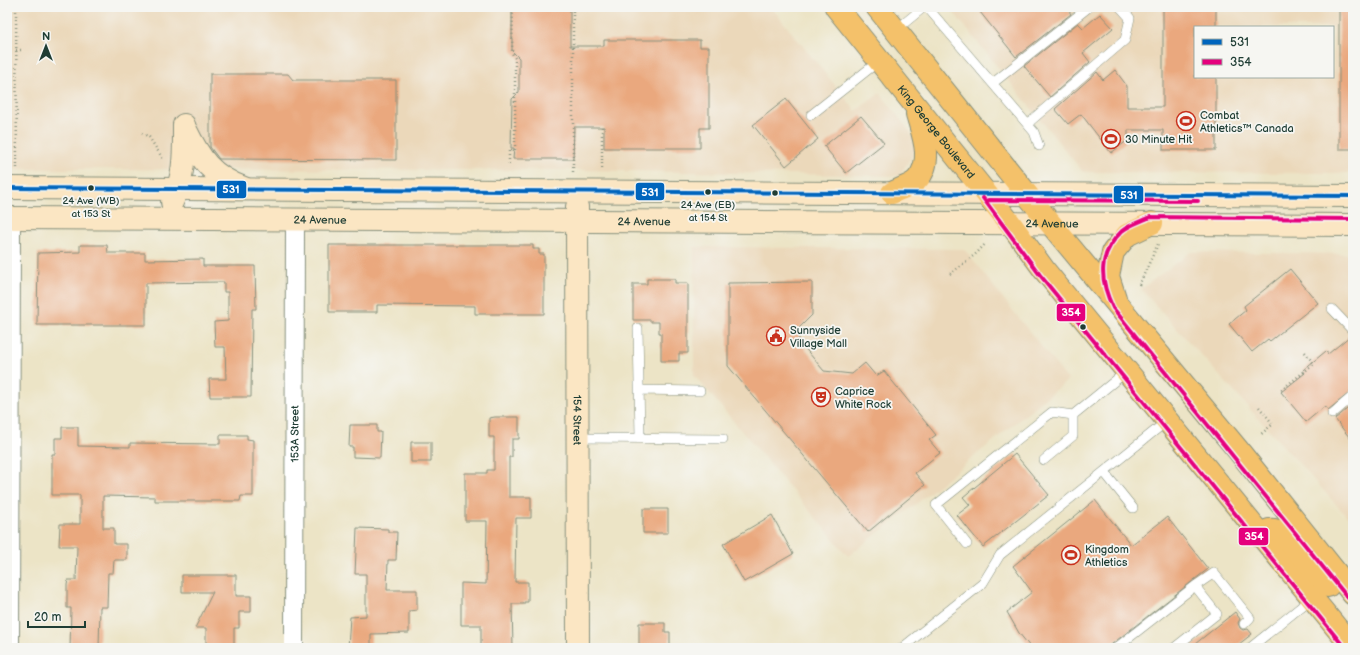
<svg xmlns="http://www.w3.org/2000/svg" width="1360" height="655" font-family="'Balsamiq Sans',sans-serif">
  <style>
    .built { fill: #ebd8ba; fill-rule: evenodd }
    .building { fill: #eaa87e }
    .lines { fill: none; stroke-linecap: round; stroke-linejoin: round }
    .lane-casing { stroke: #86907d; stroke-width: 10 }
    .street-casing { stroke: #86907d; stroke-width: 20 }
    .secondary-casing { stroke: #86907d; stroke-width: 24 }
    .primary-casing { stroke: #86907d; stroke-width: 24 }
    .path { stroke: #86907d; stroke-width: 2.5; stroke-dasharray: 1 3; stroke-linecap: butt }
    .lane { stroke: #fff; stroke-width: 9 }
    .street { stroke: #fff; stroke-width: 18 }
    .secondary { stroke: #fbe6c3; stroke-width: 22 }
    .primary { stroke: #f4c16a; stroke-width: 22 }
    .bus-1-casing { stroke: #f6f6f2; stroke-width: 7 }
    .bus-2-casing { stroke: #f6f6f2; stroke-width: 7 }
    .bus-1 { stroke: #0065bd; stroke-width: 4 }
    .bus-2 { stroke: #e5007d; stroke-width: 4 }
    .bus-dot { fill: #1f3d34; stroke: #f6f6f2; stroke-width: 1.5 }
    .labels { text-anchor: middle; stroke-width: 3.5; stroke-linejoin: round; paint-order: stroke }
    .bus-label { font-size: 10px; fill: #1f3d34; stroke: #f6f6f2 }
    .poi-label { font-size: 11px; fill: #1f3d34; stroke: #f6f6f2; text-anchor: start }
    .street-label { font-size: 11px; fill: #1f3d34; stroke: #f6f6f2 }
    .line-badge { stroke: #f6f6f2; stroke-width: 1.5 }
    .badge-label { font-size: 11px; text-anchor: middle; font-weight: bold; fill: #fff }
  </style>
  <rect width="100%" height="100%" fill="#f6f6f2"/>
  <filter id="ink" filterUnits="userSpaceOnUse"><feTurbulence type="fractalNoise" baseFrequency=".025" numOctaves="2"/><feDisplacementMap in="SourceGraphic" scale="8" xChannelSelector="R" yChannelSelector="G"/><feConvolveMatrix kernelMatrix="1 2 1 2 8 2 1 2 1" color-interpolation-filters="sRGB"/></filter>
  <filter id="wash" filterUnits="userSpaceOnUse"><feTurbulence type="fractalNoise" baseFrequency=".012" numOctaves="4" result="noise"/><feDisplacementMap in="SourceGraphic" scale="16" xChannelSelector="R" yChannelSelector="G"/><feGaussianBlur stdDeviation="0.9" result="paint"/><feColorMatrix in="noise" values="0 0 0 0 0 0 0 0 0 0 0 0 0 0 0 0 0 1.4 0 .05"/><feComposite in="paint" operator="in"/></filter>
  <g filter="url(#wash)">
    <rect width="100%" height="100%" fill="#ece4c6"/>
    <!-- built -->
    <path class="built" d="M7,7H771L856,111L880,93L911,133L916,150L899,176L578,170L7,169Z
      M949,7H1353V173L1083,172ZM1195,27H1333V77H1195Z
      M694,247L964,249L1068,380L916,504L848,556L694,375Z
      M1191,252L1353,254V523L1141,289Z"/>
    <g id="blocks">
      <!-- building -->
      <path class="building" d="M512,7H570V46H604V40H700V47H709V128H700V148H604V127H574L573,159H513L514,148H511L512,99L519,92V58L512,51Z
        M976,7H1066L1071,14L1016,57Z
        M1163,7H1216V27H1195V77H1216V150H1163V130H1128V140L1111,153L1081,114L1068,124L1055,109L1097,72L1103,80L1115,70L1127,86V107H1163Z
        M1339,7H1353V149H1339Z
        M1100,14L1113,28L1083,53L1090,62L1050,97L1024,66L1078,23L1083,28Z
        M210,74H288L293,80H396V160L219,159L210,147Z
        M786,99L818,139L786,166L753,125Z
        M861,116L884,143L846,173L824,146Z
        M80,245H107L108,253H145V260L203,259V266H255L256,309H252L251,397H210L209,379H226L225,347H215L214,322L228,321V292H224V282L146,283V325H37L38,253L80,252Z
        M329,245H533V249H539V254H544V314H475V306L377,305V312H329Z
        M1290,269L1318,303L1270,341L1268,339L1252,352L1229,324L1246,310L1244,306Z
        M647,279H675V283H688V353H679V361H661V333H659V322H651V320H633V284H647Z
        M812,282V315L799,328V341L824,371L852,374L865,363L876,376L884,371L936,435L929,440L940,453L915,473L925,485L868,532L728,366V283Z
        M1350,336L1353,337V390L1328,410L1325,406L1306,422L1281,392L1305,373L1303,370L1326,351L1328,354Z
        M1353,404V442L1335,419Z
        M495,417H519V439H512V457H509V497H531V518H516L515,582H528V602H524V604H512L513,648H481V625H461V583L486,584L487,521H465V473H487V470H494V437H489V418Z
        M350,425H377V432H381L380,458L353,457V447H349Z
        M62,427H78V446L130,447V443L220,444V435H247V439L253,440V496H241L240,501H155V497L103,496V528H114V544H127V560H114L113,573H108L107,607H100L99,648H70L71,608H67V585L68,580H76L77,546H59L60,524H80V495H52V454H55V438H62Z
        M411,442H431V462H411Z
        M1015,454L1049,495L983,547L957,515L970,505L963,497Z
        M1095,500L1131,545L1167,517L1208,569L1107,648H1031L1019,633L1007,612L1032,592L1013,566Z
        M643,509H668V533H643Z
        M772,515L793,554L744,582L723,544Z
        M357,528L388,529V532H397L396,560H388L387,590H417V610L409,611V633L371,634V648H348L350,617L366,616V574H355Z
        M182,575H236V596H251V612H239V628H234V648H206V628H195L213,592H182Z
        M1235,612L1240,619L1238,623L1240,628L1243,630L1248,629L1252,634L1234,648H1190Z
        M639,623H665V632H670V648H639Z"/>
    </g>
  </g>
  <g filter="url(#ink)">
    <use href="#blocks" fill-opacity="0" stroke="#86907d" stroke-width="1"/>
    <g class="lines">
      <!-- lane casing -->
      <g class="lane-casing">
        <path id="lane" d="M927,7L1034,132L1039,146
          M896,30L924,7
          M993,83L1089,7
          M811,115L879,61
          M1027,124L1125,40L1130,18L1120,7
          M1332,309L1353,331
          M638,328L640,438
          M639,390L700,391
          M1332,414L1353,396
          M577,438L723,439
          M1044,460L1073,436V415L1127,371
          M1104,472L1133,508
          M967,544L936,505L1052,412L1073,415
          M902,648L983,583L1000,555L1167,421
          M1116,648L1195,586
          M1174,648L1217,614L1195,586L1214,573L1250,618L1244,624
          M1250,648L1312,598"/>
      </g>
      <!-- street casing -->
      <g class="street-casing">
        <g id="street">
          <path d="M10,648L11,218"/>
          <path id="s1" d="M294,648L295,220"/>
        </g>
      </g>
      <!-- secondary casing -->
      <g class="secondary-casing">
        <g id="secondary">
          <path d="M185,128C200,159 211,176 244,188"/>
          <path d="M7,188L1353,196"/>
          <path d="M172,202C185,176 184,154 184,125"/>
          <path id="s2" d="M577,207L578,648"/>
          <path id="s3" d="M7,218L1353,225"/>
        </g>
      </g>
      <!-- primary casing -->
      <g class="primary-casing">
        <g id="primary">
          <path id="s4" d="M836,7L1010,223L1045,271L1353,648"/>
          <path d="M877,7L1050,223L1238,450L1353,594"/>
          <path d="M892,193C899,189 911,186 917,180C934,161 923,135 917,114"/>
          <path d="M1115,298L1108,276L1113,252L1127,235L1152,223"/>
          <path d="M1260,534C1269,529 1273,528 1282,533L1328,586"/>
        </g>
      </g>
      <!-- path -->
      <path class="path" d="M16,7L17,169
        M573,7V172
        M16,50H22
        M602,127V171
        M142,133L149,137L163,159
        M509,164V150H515V58L512,53L513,7
        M950,274L977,253L986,243
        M1139,285L1158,244
        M1281,390L1314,364L1304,351
        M1259,407L1273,424L1260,435"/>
      <!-- lane -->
      <use href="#lane" class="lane"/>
      <!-- street -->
      <use href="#street" class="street"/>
      <!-- secondary -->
      <use href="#secondary" class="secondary"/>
      <!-- primary -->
      <use href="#primary" class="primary"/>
      <!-- bus-1 casing -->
      <g class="bus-1-casing">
        <path id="bus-1" d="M7,188L1353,196"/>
      </g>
      <!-- bus-2 casing -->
      <g class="bus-2-casing">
        <path id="bus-2" d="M983,198L1040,275L1345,648
          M988,200L1198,201
          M1348,598L1113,308C1099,279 1098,254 1122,231C1129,225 1142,221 1150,217L1353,219"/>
      </g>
      <!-- bus-1 -->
      <use href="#bus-1" class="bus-1"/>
      <!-- bus-2 -->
      <use href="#bus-2" class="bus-2"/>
    </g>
  </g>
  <!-- icons -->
  <defs>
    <g id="stadium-ring" transform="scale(1)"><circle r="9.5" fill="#f6f6f2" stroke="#c8321e" stroke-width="1.5"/><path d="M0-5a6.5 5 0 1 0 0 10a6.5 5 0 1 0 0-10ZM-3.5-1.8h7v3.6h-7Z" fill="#c8321e"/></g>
    <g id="civic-ring" transform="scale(1)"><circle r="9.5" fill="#f6f6f2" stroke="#c8321e" stroke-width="1.5"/><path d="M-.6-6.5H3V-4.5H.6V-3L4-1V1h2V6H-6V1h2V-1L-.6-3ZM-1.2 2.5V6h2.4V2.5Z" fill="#c8321e"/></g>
    <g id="theatre-ring" transform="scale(1)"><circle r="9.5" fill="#f6f6f2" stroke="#c8321e" stroke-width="1.5"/><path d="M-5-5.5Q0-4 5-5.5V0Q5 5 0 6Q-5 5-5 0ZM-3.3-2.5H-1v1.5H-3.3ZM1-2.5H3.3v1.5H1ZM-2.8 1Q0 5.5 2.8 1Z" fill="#c8321e"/></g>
  </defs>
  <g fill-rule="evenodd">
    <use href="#stadium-ring" x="1186" y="121"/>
    <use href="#stadium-ring" x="1111" y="139"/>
    <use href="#civic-ring" x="776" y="336"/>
    <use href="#theatre-ring" x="821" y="397"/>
    <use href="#stadium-ring" x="1071" y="555"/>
  </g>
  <!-- markers -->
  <g class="bus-dot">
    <circle cx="91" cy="188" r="3.5"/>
    <circle cx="708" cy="192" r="3.5"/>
    <circle cx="775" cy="193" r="3.5"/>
    <circle cx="1083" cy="327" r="3.5"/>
  </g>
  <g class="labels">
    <!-- bus labels -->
    <g class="bus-label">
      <text x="91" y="204">24 Ave (WB)<tspan x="91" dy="13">at 153 St</tspan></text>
      <text x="708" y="208">24 Ave (EB)<tspan x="708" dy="13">at 154 St</tspan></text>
    </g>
    <!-- poi labels -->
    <g class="poi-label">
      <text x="1200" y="119">Combat<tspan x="1200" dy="13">Athletics™ Canada</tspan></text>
      <text x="1125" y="143">30 Minute Hit</text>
      <text x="790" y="334">Sunnyside<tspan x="790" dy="13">Village Mall</tspan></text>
      <text x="835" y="395">Caprice<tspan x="835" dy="13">White Rock</tspan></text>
      <text x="1085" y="553">Kingdom<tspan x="1085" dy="13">Athletics</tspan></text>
    </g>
    <!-- street labels -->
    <g class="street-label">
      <text dy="4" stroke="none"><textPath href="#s4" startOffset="160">King George Boulevard</textPath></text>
      <text dy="4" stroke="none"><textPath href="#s3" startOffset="313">24 Avenue</textPath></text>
      <text dy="4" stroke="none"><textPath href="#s3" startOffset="637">24 Avenue</textPath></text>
      <text dy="4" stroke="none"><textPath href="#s3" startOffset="1045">24 Avenue</textPath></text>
      <text dy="4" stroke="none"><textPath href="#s2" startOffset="213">154 Street</textPath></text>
      <text dy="4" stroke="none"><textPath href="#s1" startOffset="214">153A Street</textPath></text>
    </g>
  </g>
  <g class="line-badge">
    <rect x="216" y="180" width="31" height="19" rx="4" fill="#0065bd"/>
    <rect x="635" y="182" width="30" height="19" rx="4" fill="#0065bd"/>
    <rect x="1113" y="185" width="31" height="19" rx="4" fill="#0065bd"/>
    <rect x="1056" y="303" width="30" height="19" rx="4" fill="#e5007d"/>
    <rect x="1238" y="527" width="31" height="19" rx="4" fill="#e5007d"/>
  </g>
  <g class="badge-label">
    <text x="231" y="193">531</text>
    <text x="650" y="196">531</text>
    <text x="1129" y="199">531</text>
    <text x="1071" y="316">354</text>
    <text x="1254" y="540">354</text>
  </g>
  <!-- margin -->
  <rect width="1360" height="655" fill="none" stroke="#f6f6f2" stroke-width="24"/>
  <!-- legend -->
  <rect x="1194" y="26" width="140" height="52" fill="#f6f6f2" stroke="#a0aca6"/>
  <rect x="1202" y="39" width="20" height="6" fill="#0065bd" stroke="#a0aca6"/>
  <text x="1230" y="46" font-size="12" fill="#1f3d34">531</text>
  <rect x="1202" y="59" width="20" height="6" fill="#e5007d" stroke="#a0aca6"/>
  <text x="1230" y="66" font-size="12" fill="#1f3d34">354</text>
  <!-- north arrow -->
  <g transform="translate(46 46)" stroke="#f6f6f2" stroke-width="3" paint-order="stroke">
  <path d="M0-3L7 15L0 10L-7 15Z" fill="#1f3d34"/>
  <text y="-6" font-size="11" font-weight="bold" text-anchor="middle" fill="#1f3d34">N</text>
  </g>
  <!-- scale -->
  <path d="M28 621v6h57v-6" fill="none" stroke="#1f3d34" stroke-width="2"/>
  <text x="34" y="621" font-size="12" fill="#1f3d34" stroke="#f6f6f2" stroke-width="3" paint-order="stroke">20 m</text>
</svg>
